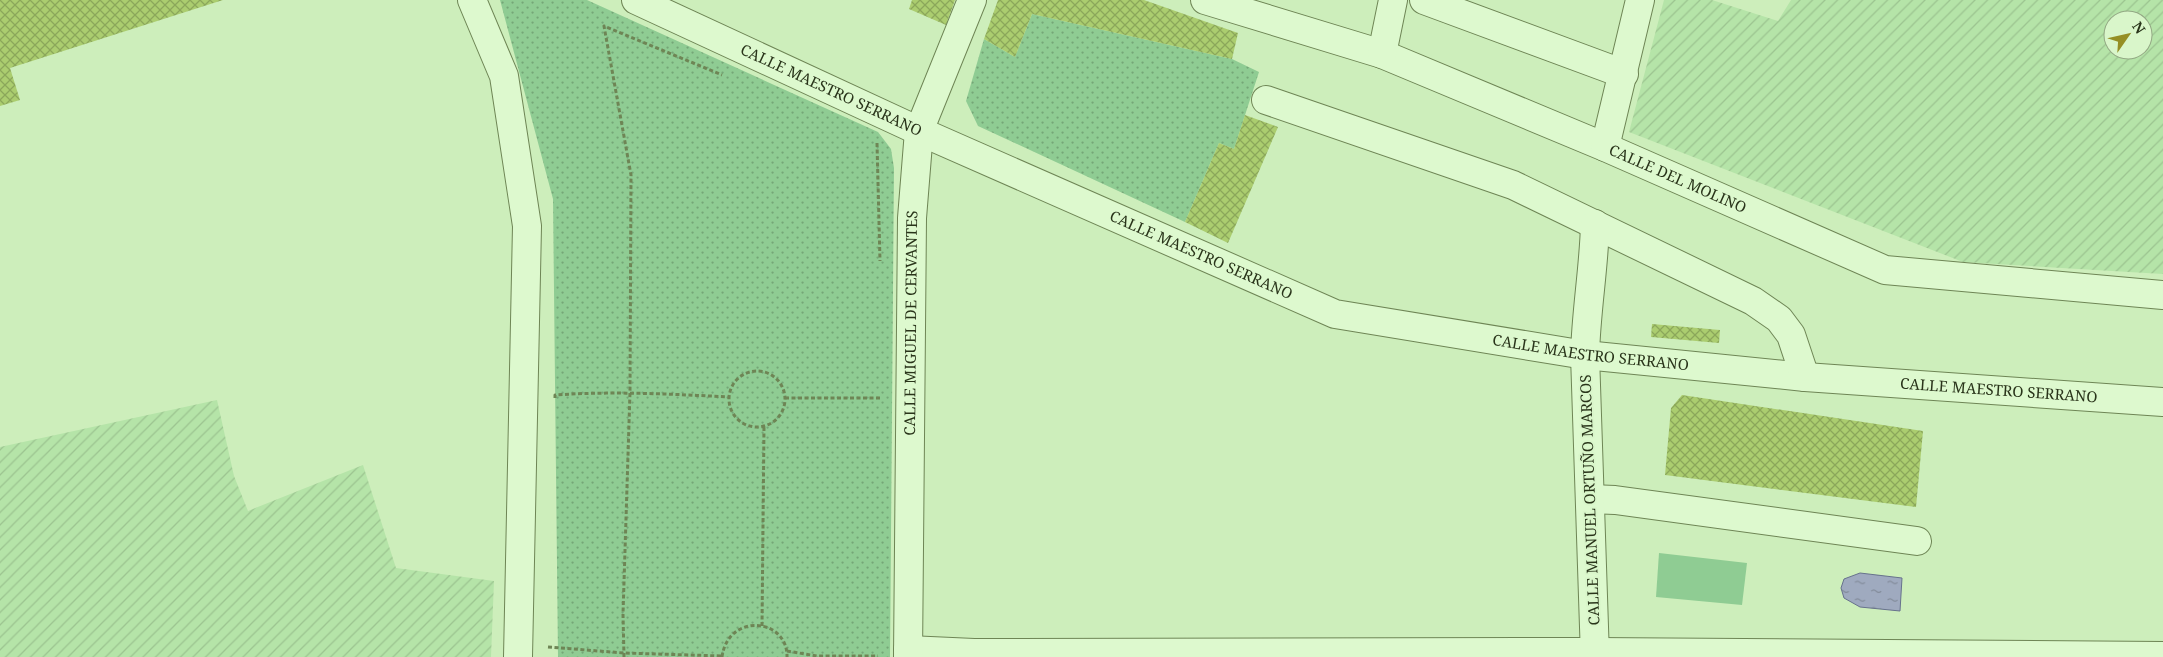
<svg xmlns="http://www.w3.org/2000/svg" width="2163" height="657" font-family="'Noto Serif',serif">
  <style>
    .farmland { fill: url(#farmland-furrows); fill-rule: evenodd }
    .grass { fill: url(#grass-dots) }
    .garden { fill: #8fcc93 }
    .water { fill: url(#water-ripples); stroke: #67728c }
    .building { fill: url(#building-cross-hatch) }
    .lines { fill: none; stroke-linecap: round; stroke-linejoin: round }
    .minor-casing { stroke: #6e8555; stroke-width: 30 }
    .path { stroke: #6e8555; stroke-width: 3; stroke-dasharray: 4 2.5; stroke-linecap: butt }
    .minor { stroke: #ddf9ce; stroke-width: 28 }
    .labels { text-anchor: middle; stroke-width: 4; stroke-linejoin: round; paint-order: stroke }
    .street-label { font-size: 15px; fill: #29341a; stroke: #d9f6ca }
  </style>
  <defs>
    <pattern id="farmland-furrows" width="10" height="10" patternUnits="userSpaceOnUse" patternTransform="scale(1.25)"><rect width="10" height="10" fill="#b5e4a8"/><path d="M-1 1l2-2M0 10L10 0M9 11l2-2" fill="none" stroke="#9cc490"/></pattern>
    <pattern id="grass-dots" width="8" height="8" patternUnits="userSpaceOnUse" patternTransform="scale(1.25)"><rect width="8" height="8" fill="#8fcc93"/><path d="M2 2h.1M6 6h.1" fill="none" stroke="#75a677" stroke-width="1.8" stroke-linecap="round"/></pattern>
    <pattern id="water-ripples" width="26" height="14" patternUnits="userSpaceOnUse" patternTransform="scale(1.25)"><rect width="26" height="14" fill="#9faabf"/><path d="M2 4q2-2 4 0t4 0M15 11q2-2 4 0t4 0" fill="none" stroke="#828b9a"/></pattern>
    <pattern id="building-cross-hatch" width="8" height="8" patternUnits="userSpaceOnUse" patternTransform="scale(1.25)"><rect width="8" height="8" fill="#abcd6f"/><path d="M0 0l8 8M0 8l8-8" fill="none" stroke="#8ba75a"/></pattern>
  </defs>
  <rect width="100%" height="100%" fill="#cdeebb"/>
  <!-- farmland -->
  <path class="farmland" d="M1664,0H1712L1778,21L1791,0H2163V274L1963,262L1629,132ZM2113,20H2143V50H2113Z
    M217,400L234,476L248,511L363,465L396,568L494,581L491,657H0V447Z"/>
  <!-- grass -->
  <path class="grass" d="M500,0H587L878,132L891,149L894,168L890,657H558L553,199Z
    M1032,14L1232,59L1259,72L1234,149L1219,143L1185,222L978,126L966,101L984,39L1015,57Z"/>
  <!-- garden -->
  <path class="garden" d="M1659,553L1747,563L1742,605L1656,597Z"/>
  <!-- water -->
  <path class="water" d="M1860,573L1902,578L1900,611L1860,607L1844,598L1841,588L1844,579Z"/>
  <!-- building -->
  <path class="building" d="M0,0H223L10,68L20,100L0,106Z
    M912,0H955L946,25L909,9Z
    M998,0H1144L1238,33L1232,59L1032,14L1015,57L984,39Z
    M1245,115L1278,127L1228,243L1185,222L1219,143L1234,149Z
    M1652,324L1720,330L1719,343L1651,337Z
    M1682,395L1923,431L1916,507L1665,475L1671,408Z"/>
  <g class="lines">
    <!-- minor casing -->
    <g class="minor-casing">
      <g id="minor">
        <path d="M472,0L504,76L527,226L518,657"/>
        <path id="s1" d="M636,0L919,131L1335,314L1585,355L1805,377L2163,402"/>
        <path id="s2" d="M1205,0L1382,54L1605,147L1885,270L2163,295"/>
        <path d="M1424,0L1624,74"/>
        <path d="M1382,54L1393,0"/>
        <path d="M1266,100L1513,185L1753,301L1779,319L1791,335L1805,377"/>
        <path d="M1605,147L1640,0"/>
        <path d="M1590,499L1615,500L1917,541"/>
        <path d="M908,650L974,653L1595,652L2163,656"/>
        <path id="s3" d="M908,657L912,218L919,131L972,0"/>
        <path d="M1595,657L1585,355C1586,311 1594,268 1595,224"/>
      </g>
    </g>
    <!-- path -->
    <path class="path" d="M877,143L880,261
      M729 399a28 28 0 1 1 56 0a28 28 0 1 1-56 0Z
      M555,398V395C613,391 671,394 729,397
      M785,398H882
      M762,626L764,426
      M548,647L624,653L722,656
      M787,651L817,656H878
      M624,657L623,614L630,392L631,175L604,26L722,75
      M722,657C728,612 788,618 787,657"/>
    <!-- minor -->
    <use href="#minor" class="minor"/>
  </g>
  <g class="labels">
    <!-- street labels -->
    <g class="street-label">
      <text dy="5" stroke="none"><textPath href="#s1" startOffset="215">CALLE MAESTRO SERRANO</textPath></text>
      <text dy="5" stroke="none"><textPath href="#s2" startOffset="506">CALLE DEL MOLINO</textPath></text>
      <text dy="5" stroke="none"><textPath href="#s1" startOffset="620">CALLE MAESTRO SERRANO</textPath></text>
      <text dy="5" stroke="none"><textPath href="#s3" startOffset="334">CALLE MIGUEL DE CERVANTES</textPath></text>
      <text dy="5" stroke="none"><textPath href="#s1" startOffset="1025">CALLE MAESTRO SERRANO</textPath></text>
      <text dy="5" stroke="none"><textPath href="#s1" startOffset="1435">CALLE MAESTRO SERRANO</textPath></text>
      <text transform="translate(1590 500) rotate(-92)" y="5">CALLE MANUEL ORTUÑO MARCOS</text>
    </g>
  </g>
  <!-- north arrow -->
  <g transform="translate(2128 35) rotate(56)"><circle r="24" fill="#d9f6ca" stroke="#93a884"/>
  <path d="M0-4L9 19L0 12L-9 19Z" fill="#958f24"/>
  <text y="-8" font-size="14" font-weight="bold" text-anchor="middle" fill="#29341a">N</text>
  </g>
</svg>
